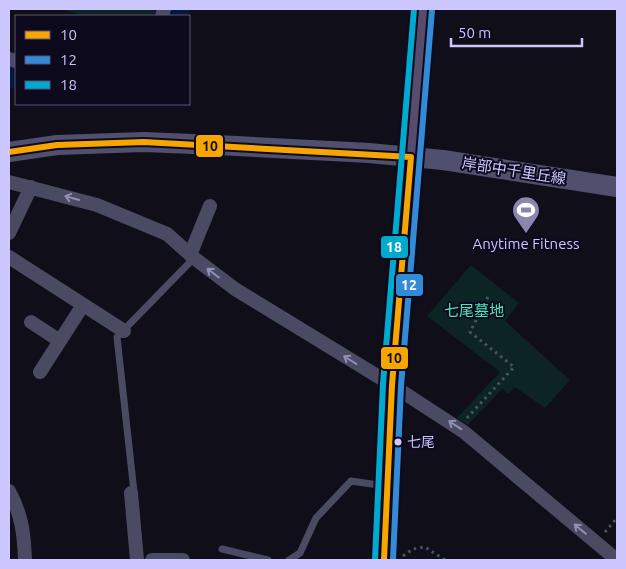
<svg xmlns="http://www.w3.org/2000/svg" width="626" height="569" font-family="Ubuntu,'Noto Sans JP',sans-serif">
  <style>
    .green { fill: #0d2424 }
    .lines { fill: none; stroke-linecap: round; stroke-linejoin: round }
    .river { stroke: #071938; stroke-width: 31 }
    .path { stroke: #455562; stroke-width: 3; stroke-dasharray: 2.5 4; stroke-linecap: butt }
    .lane { stroke: #4a4a62; stroke-width: 7 }
    .street { stroke: #4a4a62; stroke-width: 14 }
    .secondary { stroke: #504f6d; stroke-width: 20 }
    .primary { stroke: #574c6c; stroke-width: 22 }
    .bus-1-casing { stroke: #0d0a1d; stroke-width: 10 }
    .bus-2-casing { stroke: #0d0a1d; stroke-width: 10 }
    .bus-3-casing { stroke: #0d0a1d; stroke-width: 10 }
    .bus-1 { stroke: #f7a600; stroke-width: 6 }
    .bus-2 { stroke: #338bd7; stroke-width: 6 }
    .bus-3 { stroke: #00a9ce; stroke-width: 6 }
    .oneway { stroke: #928fb8 }
    .bus-dot { fill: #ccc7ff; stroke: #0d0a1d; stroke-width: 2 }
    .labels { text-anchor: middle; stroke-width: 4; stroke-linejoin: round; paint-order: stroke }
    .bus-label { font-size: 14px; fill: #ccc7ff; stroke: #0d0a1d; text-anchor: start }
    .street-label { font-size: 15px; fill: #ccc7ff; stroke: #0d0a1d }
    .poi-label { font-size: 15px; fill: #ccc7ff; stroke: #0d0a1d }
    .park-label { font-size: 15px; fill: #4de5bb; stroke: #0d0a1d }
    .line-badge { stroke: #0d0a1d; stroke-width: 2 }
    .badge-label { font-size: 14px; text-anchor: middle; font-weight: bold; fill: #fff }
    .pale-badge-label { font-size: 14px; text-anchor: middle; font-weight: bold; fill: #111 }
  </style>
  <rect width="100%" height="100%" fill="#100e19"/>
  <!-- green -->
  <path class="green" d="M60,9H155L154,16H86Z
    M471,265L519,303L505,321L570,380L545,408L515,387L508,394L502,389L468,425L457,418L500,372L427,316Z"/>
  <g class="lines">
    <!-- river -->
    <path class="river" d="M173,16L175,9
      M9,70L16,73"/>
    <!-- path -->
    <path class="path" d="M467,418L514,367L470,332L488,297
      M605,532L617,518
      M403,556L413,549L425,547L445,560"/>
    <!-- lane -->
    <path class="lane" d="M131,493L134,492L117,337L194,258
      M222,549L268,560
      M289,560L300,553L316,518L351,481L385,486"/>
    <!-- street -->
    <path class="street" d="M162,16L164,9
      M9,59L16,61
      M9,182L97,205L167,234L194,258L235,289L392,385L464,432L617,560
      M9,233L31,187
      M190,255L210,206
      M9,257L124,331
      M31,322L60,341
      M40,372L83,305
      M9,491C22,515 24,534 25,560
      M131,493L137,560
      M152,560H183"/>
    <!-- secondary -->
    <path class="secondary" d="M9,152L57,145L144,142L217,145L369,153L443,160L617,187"/>
    <!-- primary -->
    <path class="primary" d="M384,560L392,385L423,9"/>
    <!-- bus-1 casing -->
    <g class="bus-1-casing">
      <path id="bus-1" d="M9,152L57,145L144,142L411,157
        M384,560L392,385L411,157"/>
    </g>
    <!-- bus-2 casing -->
    <g class="bus-2-casing">
      <path id="bus-2" d="M393,560L401,386L432,10"/>
    </g>
    <!-- bus-3 casing -->
    <g class="bus-3-casing">
      <path id="bus-3" d="M375,560L383,384L414,9"/>
    </g>
    <!-- bus-1 -->
    <use href="#bus-1" class="bus-1"/>
    <!-- bus-2 -->
    <use href="#bus-2" class="bus-2"/>
    <!-- bus-3 -->
    <use href="#bus-3" class="bus-3"/>
  </g>
  <!-- one-way arrows -->
  <defs><path id="oneway-shaft" d="M-6 0H5M1.5-3L5.5 0L1.5 3" fill="none" stroke-width="1.6" stroke-linecap="round" stroke-linejoin="round" transform="scale(1.25)"/></defs>
  <g class="oneway">
    <use href="#oneway-shaft" transform="translate(72 198) rotate(-165)"/>
    <use href="#oneway-shaft" transform="translate(213 273) rotate(-143)"/>
    <use href="#oneway-shaft" transform="translate(350 360) rotate(-148)"/>
    <use href="#oneway-shaft" transform="translate(455 425) rotate(-147)"/>
    <use href="#oneway-shaft" transform="translate(580 529) rotate(-140)"/>
  </g>
  <!-- icons -->
  <defs>
    <g id="stadium-pin" transform="scale(1.4375)"><path d="M0 17L-7.5 6A9.5 9.5 0 1 1 7.5 6Z" fill="#8a86ae" stroke="#0d0a1d"/><path d="M0-5a6.5 5 0 1 0 0 10a6.5 5 0 1 0 0-10ZM-3.5-1.8h7v3.6h-7Z" fill="#fff"/></g>
  </defs>
  <g fill-rule="evenodd">
    <use href="#stadium-pin" x="526" y="210"/>
  </g>
  <!-- markers -->
  <circle class="bus-dot" cx="398" cy="442" r="4.5"/>
  <g class="labels">
    <!-- bus labels -->
    <g class="bus-label">
      <text x="407" y="447">七尾</text>
    </g>
    <!-- street labels -->
    <g class="street-label">
      <text transform="translate(514 171) rotate(9)" y="5">岸部中千里丘線</text>
    </g>
    <!-- poi labels -->
    <g class="poi-label">
      <text x="526" y="249">Anytime Fitness</text>
    </g>
    <!-- park labels -->
    <g class="park-label">
      <text x="474" y="316">七尾墓地</text>
    </g>
  </g>
  <g class="line-badge">
    <rect x="195" y="134" width="29" height="24" rx="5" fill="#f7a600"/>
    <rect x="380" y="235" width="29" height="24" rx="5" fill="#00a9ce"/>
    <rect x="395" y="273" width="29" height="24" rx="5" fill="#338bd7"/>
    <rect x="380" y="346" width="29" height="24" rx="5" fill="#f7a600"/>
  </g>
  <g class="badge-label">
    <text x="394" y="252">18</text>
    <text x="409" y="290">12</text>
  </g>
  <g class="pale-badge-label">
    <text x="210" y="151">10</text>
    <text x="394" y="363">10</text>
  </g>
  <!-- border -->
  <rect width="626" height="569" fill="none" stroke="#ccc7ff" stroke-width="20"/>
  <!-- legend -->
  <rect x="15" y="15" width="175" height="90" fill="#0d0a1d" stroke="#595677"/>
  <rect x="25" y="31" width="25" height="8" fill="#f7a600" stroke="#595677"/>
  <text x="60" y="40" font-size="15" fill="#ccc7ff">10</text>
  <rect x="25" y="56" width="25" height="8" fill="#338bd7" stroke="#595677"/>
  <text x="60" y="65" font-size="15" fill="#ccc7ff">12</text>
  <rect x="25" y="81" width="25" height="8" fill="#00a9ce" stroke="#595677"/>
  <text x="60" y="90" font-size="15" fill="#ccc7ff">18</text>
  <!-- scale -->
  <path d="M451 38v8h131v-8" fill="none" stroke="#ccc7ff" stroke-width="2.5"/>
  <text x="458" y="38" font-size="15" fill="#ccc7ff" stroke="#0d0a1d" stroke-width="4" paint-order="stroke">50 m</text>
</svg>
